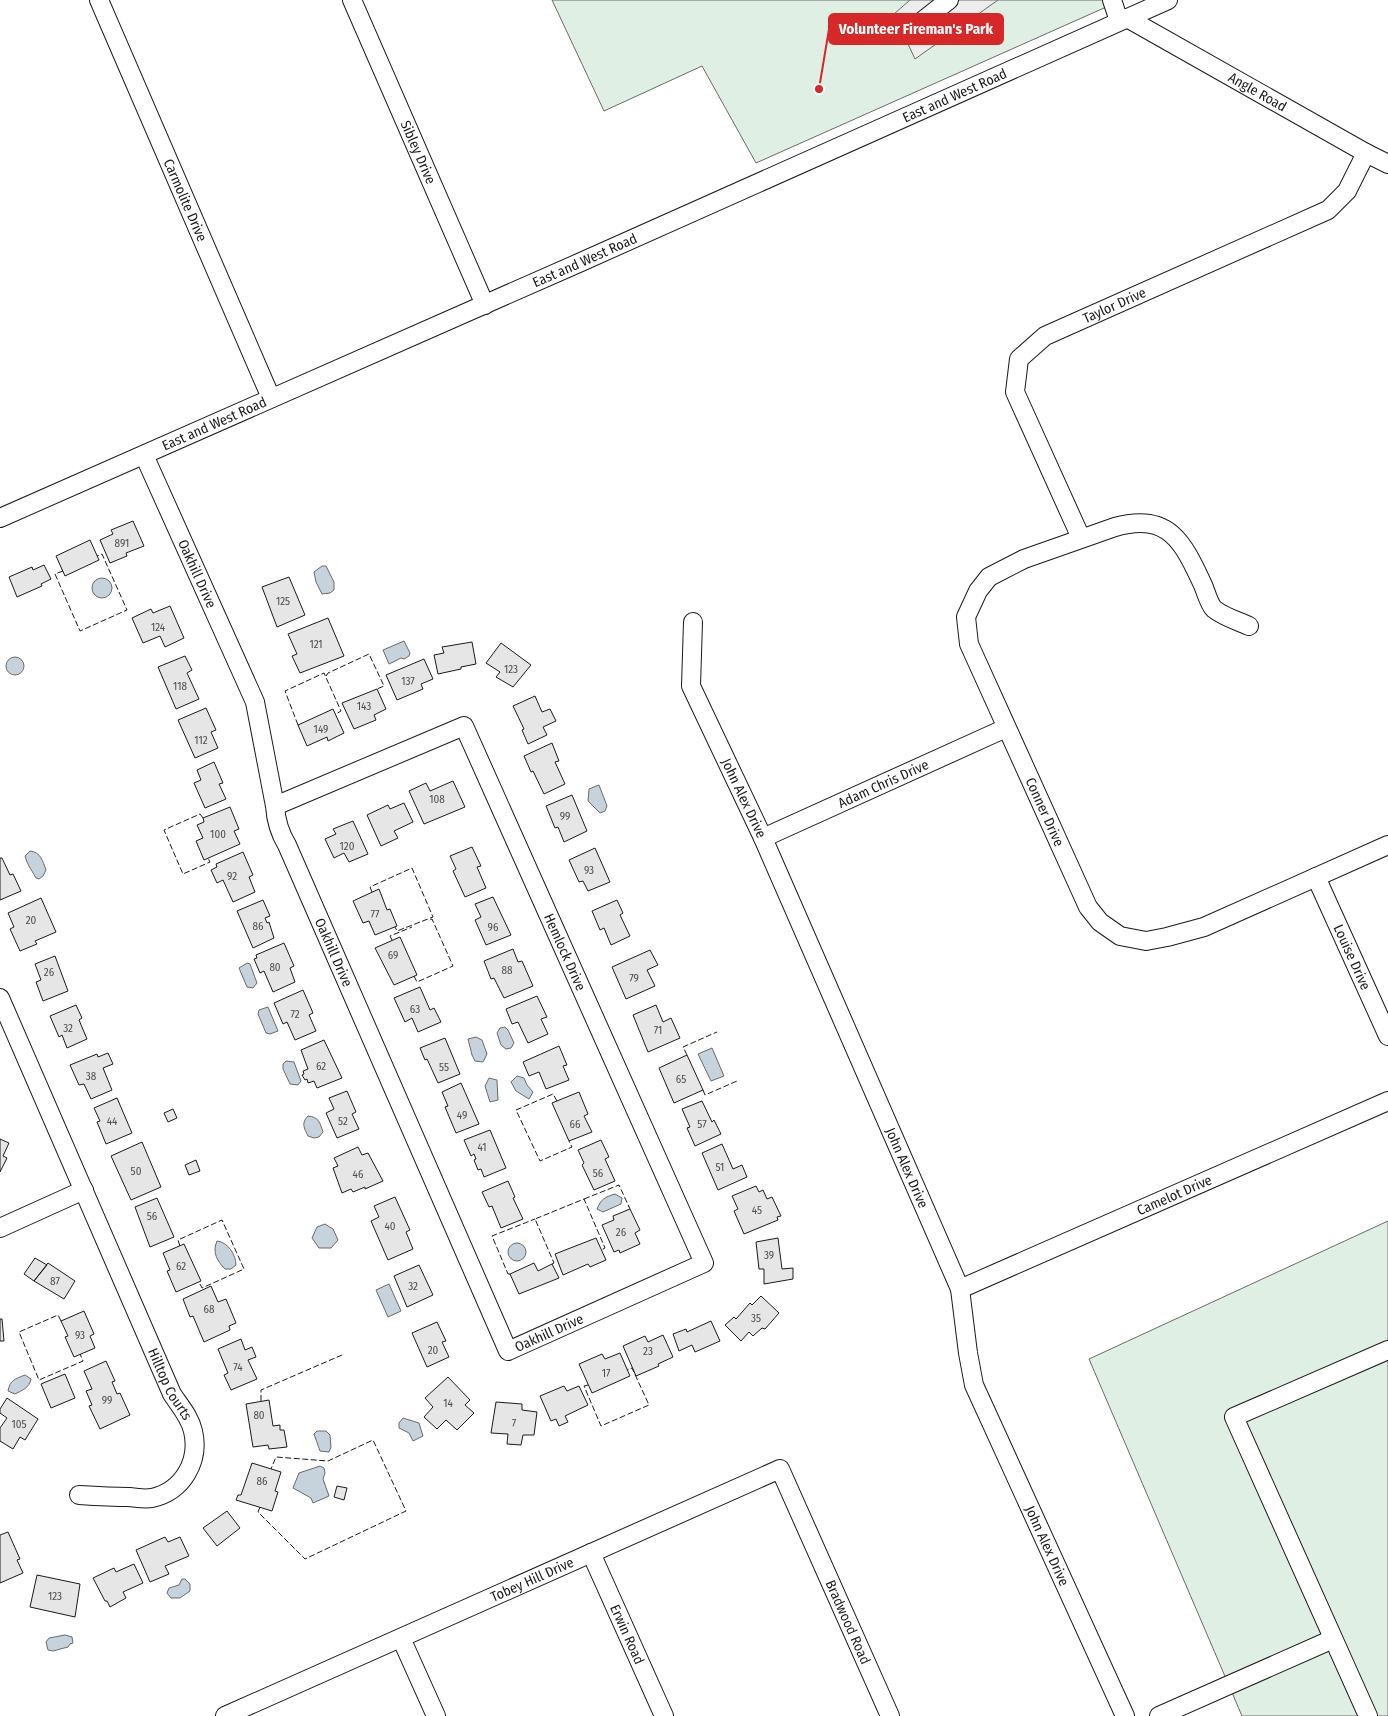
<svg xmlns="http://www.w3.org/2000/svg" width="1388" height="1716" font-family="'Fira Sans Condensed',sans-serif">
  <style>
    .green { fill: #e0efe3; stroke: #6a6a6a }
    .parking { fill: #ededed; stroke: #6a6a6a }
    .water { fill: #c6d2dc; stroke: #6a6a6a }
    .building { fill: #e6e6e6; stroke: #1a1a1a }
    .lines { fill: none; stroke-linecap: round; stroke-linejoin: round }
    .minor-casing { stroke: #1a1a1a; stroke-width: 20 }
    .minor { stroke: #fff; stroke-width: 18 }
    .fence { stroke: #1a1a1a; stroke-width: 1; stroke-dasharray: 6 2.5; stroke-linecap: butt }
    .labels { text-anchor: middle; stroke-width: 4; stroke-linejoin: round; paint-order: stroke }
    .number-label { font-size: 11px; fill: #4d4d4d }
    .street-label { font-size: 14px; fill: #1a1a1a; stroke: #fff }
    .leader { fill: none; stroke: #d62828; stroke-width: 2 }
    .callout-dot { fill: #d62828; stroke: #fff; stroke-width: 2 }
    .callout { fill: #d62828; stroke: #d62828; stroke-width: 2 }
    .callout-label { font-size: 15px; text-anchor: middle; font-weight: bold; fill: #fff }
  </style>
  <rect width="100%" height="100%" fill="#fff"/>
  <!-- green -->
  <path class="green" d="M552,0H1122L756,163L702,66L604,111Z
    M1388,1221V1716H1242L1089,1359Z"/>
  <!-- parking -->
  <path class="parking" d="M910,0H998L915,59L894,14Z"/>
  <!-- water -->
  <path class="water" d="M322,566H326L334,582V590L330,593L322,594L316,582L314,572Z
    M92 588a10 10 0 1 1 20 0a10 10 0 1 1-20 0Z
    M404,641L410,653L409,656L404,659L401,658L389,664L383,650Z
    M6 666a9 9 0 1 1 18 0a9 9 0 1 1-18 0Z
    M599,785L607,806L605,811L600,813L588,801L589,789Z
    M30,851C41,852 43,862 46,870L43,876L39,879L36,878C33,872 27,865 25,856Z
    M247,963L250,964L257,983L253,988L247,987L239,968Z
    M268,1007L278,1031L270,1034L266,1033L258,1014L259,1010Z
    M505,1027L508,1030L514,1043L511,1048L506,1049L501,1045L497,1033L500,1028Z
    M476,1037L482,1040L487,1054L483,1062L475,1061L472,1055L468,1039Z
    M712,1048L724,1076L711,1081L698,1054Z
    M286,1061L294,1062L301,1081L298,1085L290,1084L283,1069V1064Z
    M517,1076L524,1078L527,1085L533,1092L529,1099L516,1091L511,1082Z
    M489,1078L497,1080L498,1100L490,1102L485,1086Z
    M308,1116C319,1117 320,1123 323,1132L319,1137L314,1138L308,1136C304,1128 301,1123 308,1116Z
    M615,1194L622,1198L621,1204L603,1212L597,1209C601,1199 605,1197 615,1194Z
    M325,1224L333,1229L338,1240L331,1248H319L312,1238L317,1227Z
    M217,1241C228,1242 236,1255 236,1265L231,1269H225C217,1261 212,1252 217,1241Z
    M508 1252a9 9 0 1 1 18 0a9 9 0 1 1-18 0Z
    M389,1284L401,1311L388,1317L376,1290Z
    M25,1375L31,1379C29,1388 23,1390 15,1394L8,1391C10,1380 15,1379 25,1375Z
    M403,1418L419,1423L423,1436L413,1441L409,1433L399,1428V1423Z
    M317,1431H326L330,1435L331,1447L329,1452L320,1451L314,1434Z
    M320,1466L324,1468L325,1473L323,1479L329,1496L313,1503L311,1498L293,1488L299,1473Z
    M182,1579H185L190,1584V1591L180,1598H171L167,1593L169,1588L179,1585Z
    M65,1635L72,1637L73,1643L70,1644L68,1647L53,1651L48,1650L46,1642L49,1638Z"/>
  <!-- building -->
  <path class="building" d="M133,521L144,546L126,553L127,556L110,563L100,540L113,534L111,530Z
    M90,540L99,560L65,576L56,556Z
    M44,565L51,579L41,584L42,586L17,597L9,577L32,567L33,570Z
    M289,577L305,615L277,627L262,587Z
    M170,606L184,638L165,647L160,636L143,643L132,618L151,609L153,613Z
    M328,618L344,656L300,673L292,656L297,654L288,634Z
    M472,642L476,664L461,667V669L438,674L434,655L444,653L442,647Z
    M501,643L531,665L513,687L496,677L500,672L486,663Z
    M185,656L192,670L187,673L199,699L176,709L158,667Z
    M424,659L433,679L421,684L423,689L397,700L386,675Z
    M377,689L386,709L374,715L376,720L354,729L342,703Z
    M535,696L542,712L550,709L556,721L543,727L547,735L528,744L522,730L524,729L513,706Z
    M206,708L216,730L211,732L218,748L195,758L178,720Z
    M333,709L344,733L328,741L327,737L307,746L298,725Z
    M552,743L559,761L555,762L565,784L544,794L533,771L531,772L524,756Z
    M214,762L223,783L219,784L226,799L205,808L194,783L201,780L197,770Z
    M453,781L465,807L424,824L409,791L426,783L430,791Z
    M572,795L587,831L564,842L558,827L555,828L546,806Z
    M404,803L413,822L394,831L398,838L381,846L367,815L388,805L390,809Z
    M230,807L239,829L234,831L240,844L204,860L196,841L203,838L197,825L204,822L203,818Z
    M353,821L368,854L349,862L344,853L334,858L325,839L336,834L333,829Z
    M472,847L481,866L477,867L486,888L465,897L453,871L456,869L450,856Z
    M595,848L610,882L588,891L583,881L579,882L569,860Z
    M243,852L253,875L249,877L255,892L233,902L223,880L217,883L211,870L217,867L216,864Z
    M0,858H2L10,875L13,874L21,891L0,900Z
    M379,889L387,910L390,909L397,926L375,935L369,921L363,923L353,901Z
    M493,897L511,935L486,945L475,920L481,917L475,904Z
    M41,898L56,932L35,941L37,944L20,951L10,929L14,927L8,913Z
    M263,900L270,916L265,918L267,923L269,922L274,938L253,948L237,911Z
    M617,900L623,913L620,915L630,936L611,945L604,928L600,930L592,911Z
    M400,937L417,975L394,985L375,948Z
    M284,943L294,966L290,968L295,982L273,992L264,971L260,973L254,959L257,958L256,955Z
    M513,949L518,962L522,961L533,986L504,998L494,978L491,979L484,961Z
    M650,950L658,965L647,970L655,986L626,999L612,967Z
    M55,956L68,991L43,1001L36,982L41,980L35,964Z
    M420,987L430,1010L434,1008L441,1022L418,1032L412,1018L405,1022L394,998Z
    M303,990L313,1013L309,1015L316,1031L295,1040L287,1022L283,1024L274,1003Z
    M537,996L547,1017L541,1019L548,1034L528,1043L518,1022L512,1024L506,1009Z
    M76,1005L82,1018L79,1020L87,1039L67,1048L62,1035L59,1037L50,1016Z
    M656,1005L663,1022L671,1018L680,1038L648,1052L633,1015Z
    M445,1038L460,1074L438,1083L427,1059L425,1060L420,1048Z
    M324,1040L342,1078L317,1088L314,1081L308,1083L307,1079L305,1080L302,1075L304,1074L303,1071L308,1069L301,1050Z
    M559,1046L567,1065L563,1066L569,1080L546,1089L539,1072L529,1076L523,1062Z
    M108,1053L113,1064L103,1068L112,1090L91,1099L84,1084L79,1085L70,1065L97,1054L98,1057Z
    M687,1055L703,1090L674,1103L659,1068Z
    M461,1083L479,1124L456,1133L445,1107L448,1106L442,1092Z
    M347,1091L356,1112L352,1114L359,1129L337,1138L326,1113L334,1109L329,1098Z
    M579,1092L588,1114L584,1116L592,1132L569,1141L552,1103Z
    M117,1098L132,1133L106,1144L97,1122L100,1121L94,1108Z
    M702,1101L712,1122L714,1120L721,1134L695,1146L687,1128L690,1127L682,1109Z
    M173,1109L177,1118L168,1122L164,1113Z
    M490,1130L506,1168L484,1177L481,1169L478,1170L474,1160L476,1159L474,1154L471,1156L464,1140Z
    M0,1139L9,1143L3,1156L7,1158L0,1172Z
    M601,1140L609,1157L605,1159L615,1181L594,1190L582,1165L584,1163L578,1150Z
    M142,1142L161,1187L131,1200L111,1156Z
    M722,1144L733,1169L742,1165L747,1177L718,1190L702,1153Z
    M358,1147L362,1155L368,1153L383,1181L365,1189V1187L353,1192L351,1189L342,1193L333,1168L338,1166L334,1158Z
    M196,1160L200,1171L189,1175L185,1165Z
    M508,1181L515,1197L513,1198L523,1219L501,1228L492,1206L489,1207L482,1192Z
    M756,1186L759,1192L763,1190L767,1199L772,1197L781,1216L777,1217L778,1220L744,1234L734,1211L738,1209L732,1196Z
    M395,1197L410,1230L406,1232L413,1249L388,1260L371,1221L379,1217L374,1206Z
    M157,1198L174,1237L150,1247L135,1207Z
    M630,1209L640,1230L635,1233L640,1244L620,1253L619,1250L614,1252L602,1225L614,1220L613,1216Z
    M596,1238L606,1260L590,1267L588,1264L563,1275L555,1254Z
    M778,1238L782,1269L793,1268V1279L764,1284V1269H759L756,1242Z
    M184,1244L201,1281L176,1292L167,1271L170,1270L163,1253Z
    M35,1258L47,1265L34,1281L24,1274Z
    M48,1263L75,1281L64,1299L34,1281Z
    M534,1263L538,1271L552,1264L559,1278L519,1294L510,1274Z
    M419,1265L433,1295L407,1307L394,1276Z
    M211,1286L218,1302L226,1299L236,1323L229,1326L230,1330L204,1342L193,1316L190,1317L183,1299Z
    M761,1296L779,1313L765,1329L762,1328L753,1336L749,1332L741,1341L725,1325L734,1317L736,1319L750,1303L752,1305Z
    M84,1311L94,1334L90,1336L95,1348L74,1357L65,1337L68,1336L61,1321Z
    M0,1319H2L4,1341H0Z
    M711,1321L720,1341L695,1352L692,1345L679,1351L673,1334L686,1329L687,1332Z
    M437,1322L446,1341L442,1342L449,1357L427,1367L412,1333Z
    M663,1335L673,1357L658,1364L659,1366L636,1376L623,1346L645,1336L648,1342Z
    M241,1339L245,1350L252,1347L256,1357L248,1360L257,1379L231,1390L224,1375L228,1373L218,1349Z
    M620,1353L630,1376L592,1393L579,1364L602,1354L605,1359Z
    M106,1361L115,1381L112,1382L117,1394L120,1393L130,1415L100,1429L89,1406L92,1405L86,1391L92,1389L84,1371Z
    M65,1374L75,1398L51,1408L41,1384Z
    M448,1377L470,1400L465,1405L474,1413L457,1430L446,1420L437,1429L424,1417L433,1407L425,1398Z
    M564,1386L567,1391L579,1386L588,1405L565,1416L568,1422L559,1426L556,1419L551,1421L540,1396Z
    M7,1398L38,1419L25,1440L20,1437L13,1449L0,1441V1428L7,1418L0,1413V1409Z
    M269,1400L273,1426L280,1425V1430H284L287,1447L269,1449L268,1445L253,1447L246,1404Z
    M496,1402L522,1404V1410L537,1412L534,1435H523L521,1445L507,1444L508,1434L491,1433Z
    M252,1463L281,1472L275,1491L278,1492L272,1511L236,1500L238,1495H241Z
    M337,1486L347,1488L344,1500L334,1497Z
    M227,1511L240,1528L217,1546L203,1528Z
    M8,1532L20,1559L17,1560L23,1573L0,1583V1535Z
    M165,1537L168,1542L180,1537L189,1556L165,1566L169,1574L150,1582L136,1550Z
    M134,1564L143,1583L123,1592L126,1598L110,1607L107,1601H105L93,1578L114,1568L116,1572Z
    M37,1575L80,1584L75,1617L30,1607Z"/>
  <g class="lines">
    <!-- minor casing -->
    <g class="minor-casing">
      <g id="minor">
        <path id="s1" d="M99,0L271,398"/>
        <path id="s2" d="M352,0L485,305"/>
        <path d="M1112,0L1119,21"/>
        <path id="s3" d="M1127,18L1366,153L1388,164"/>
        <path d="M912,29L949,0"/>
        <path id="s4" d="M144,455L255,702L275,806C276,821 279,832 287,845L508,1351L704,1263L464,726L275,806"/>
        <path id="s5" d="M0,518L581,262L1168,0"/>
        <path id="s6" d="M1081,538L1015,392L1019,359L1045,336L1328,210L1347,191L1366,153"/>
        <path id="s7" d="M693,622L691,686L763,838L960,1289L968,1353L974,1385L1125,1716"/>
        <path id="s8" d="M1249,626C1238,621 1224,617 1214,609C1209,604 1206,592 1203,585C1183,542 1169,512 1115,527L1024,559L989,577L978,591L966,617L969,644L1088,907L1100,922L1120,936L1146,941L1167,937L1204,927L1388,845"/>
        <path id="s9" d="M763,838L1006,728"/>
        <path id="s10" d="M1316,877L1388,1036"/>
        <path id="s11" d="M0,998L172,1394C180,1406 190,1417 193,1431C200,1461 183,1491 152,1498C145,1499 136,1498 129,1497C112,1497 95,1496 79,1495"/>
        <path d="M0,1228L84,1190"/>
        <path id="s12" d="M960,1289L1388,1101"/>
        <path id="s13" d="M591,1553L664,1716"/>
        <path d="M401,1638L436,1716"/>
        <path id="s14" d="M225,1716L780,1469L890,1716"/>
        <path d="M1159,1716L1333,1639"/>
        <path d="M1368,1716L1234,1417L1388,1350"/>
      </g>
    </g>
    <!-- minor -->
    <use href="#minor" class="minor"/>
    <!-- fence -->
    <path class="fence" d="M63,571L55,574L80,631L127,610L102,554L97,556
      M326,676L328,673L369,654L384,686L377,689
      M298,725L285,691L324,673L341,711L336,714
      M203,818L200,814L164,830L183,874L210,862L208,858
      M372,892L370,887L412,868L433,917L397,931L395,927
      M392,940L390,936L412,927
      M414,976L417,982L453,966L432,919L428,921
      M687,1055L683,1047L717,1032
      M703,1090L705,1095L737,1081
      M557,1101L553,1094L516,1110L540,1161L572,1147L569,1141
      M584,1199L619,1185L630,1209
      M180,1246L178,1240L222,1220L244,1269L202,1288L199,1282
      M552,1264L554,1263L535,1219L584,1199L605,1248L601,1250
      M510,1274H508L492,1236L535,1219
      M61,1321L58,1315L19,1332L39,1380L83,1361L80,1354
      M588,1385L584,1386L601,1426L649,1405L632,1368L627,1370
      M261,1401V1390L342,1355
      M260,1507L258,1512L305,1559L406,1511L373,1440L328,1461L276,1457L271,1469"/>
  </g>
  <g class="labels">
    <!-- number labels -->
    <g class="number-label">
      <text x="122" y="547">891</text>
      <text x="283" y="605">125</text>
      <text x="158" y="631">124</text>
      <text x="316" y="648">121</text>
      <text x="511" y="673">123</text>
      <text x="408" y="685">137</text>
      <text x="180" y="690">118</text>
      <text x="364" y="710">143</text>
      <text x="321" y="733">149</text>
      <text x="201" y="744">112</text>
      <text x="437" y="803">108</text>
      <text x="565" y="820">99</text>
      <text x="218" y="838">100</text>
      <text x="347" y="850">120</text>
      <text x="589" y="874">93</text>
      <text x="232" y="880">92</text>
      <text x="375" y="918">77</text>
      <text x="31" y="924">20</text>
      <text x="258" y="930">86</text>
      <text x="493" y="931">96</text>
      <text x="393" y="959">69</text>
      <text x="275" y="971">80</text>
      <text x="507" y="974">88</text>
      <text x="49" y="976">26</text>
      <text x="634" y="982">79</text>
      <text x="415" y="1013">63</text>
      <text x="295" y="1018">72</text>
      <text x="68" y="1032">32</text>
      <text x="658" y="1034">71</text>
      <text x="321" y="1070">62</text>
      <text x="444" y="1071">55</text>
      <text x="91" y="1080">38</text>
      <text x="681" y="1083">65</text>
      <text x="462" y="1119">49</text>
      <text x="112" y="1125">44</text>
      <text x="343" y="1125">52</text>
      <text x="575" y="1128">66</text>
      <text x="702" y="1128">57</text>
      <text x="482" y="1151">41</text>
      <text x="720" y="1171">51</text>
      <text x="136" y="1175">50</text>
      <text x="598" y="1177">56</text>
      <text x="358" y="1178">46</text>
      <text x="757" y="1214">45</text>
      <text x="152" y="1220">56</text>
      <text x="390" y="1230">40</text>
      <text x="621" y="1236">26</text>
      <text x="769" y="1259">39</text>
      <text x="181" y="1270">62</text>
      <text x="55" y="1285">87</text>
      <text x="413" y="1290">32</text>
      <text x="209" y="1313">68</text>
      <text x="756" y="1322">35</text>
      <text x="80" y="1339">93</text>
      <text x="433" y="1354">20</text>
      <text x="648" y="1355">23</text>
      <text x="238" y="1371">74</text>
      <text x="606" y="1377">17</text>
      <text x="107" y="1404">99</text>
      <text x="448" y="1407">14</text>
      <text x="259" y="1419">80</text>
      <text x="514" y="1427">7</text>
      <text x="19" y="1428">105</text>
      <text x="262" y="1485">86</text>
      <text x="55" y="1600">123</text>
    </g>
    <!-- street labels -->
    <g class="street-label">
      <text dy="5" stroke="none"><textPath href="#s3" startOffset="150">Angle Road</textPath></text>
      <text dy="5" stroke="none"><textPath href="#s5" startOffset="1044">East and West Road</textPath></text>
      <text dy="5" stroke="none"><textPath href="#s2" startOffset="166">Sibley Drive</textPath></text>
      <text dy="5" stroke="none"><textPath href="#s1" startOffset="218">Carmolite Drive</textPath></text>
      <text dy="5" stroke="none"><textPath href="#s5" startOffset="639">East and West Road</textPath></text>
      <text dy="5" stroke="none"><textPath href="#s6" startOffset="304">Taylor Drive</textPath></text>
      <text dy="5" stroke="none"><textPath href="#s5" startOffset="234">East and West Road</textPath></text>
      <text dy="5" stroke="none"><textPath href="#s4" startOffset="130">Oakhill Drive</textPath></text>
      <text dy="5" stroke="none"><textPath href="#s9" startOffset="132">Adam Chris Drive</textPath></text>
      <text dy="5" stroke="none"><textPath href="#s7" startOffset="188">John Alex Drive</textPath></text>
      <text dy="5" stroke="none"><textPath href="#s8" startOffset="579">Conner Drive</textPath></text>
      <text dy="5" stroke="none"><textPath href="#s4" startOffset="535">Oakhill Drive</textPath></text>
      <text transform="translate(565 952) rotate(66)" y="5">Hemlock Drive</text>
      <text dy="5" stroke="none"><textPath href="#s10" startOffset="88">Louise Drive</textPath></text>
      <text dy="5" stroke="none"><textPath href="#s7" startOffset="592">John Alex Drive</textPath></text>
      <text dy="5" stroke="none"><textPath href="#s12" startOffset="234">Camelot Drive</textPath></text>
      <text dy="5" stroke="none"><textPath href="#s4" startOffset="1015">Oakhill Drive</textPath></text>
      <text dy="5" stroke="none"><textPath href="#s11" startOffset="422">Hilltop Courts</textPath></text>
      <text dy="5" stroke="none"><textPath href="#s7" startOffset="998">John Alex Drive</textPath></text>
      <text dy="5" stroke="none"><textPath href="#s14" startOffset="336">Tobey Hill Drive</textPath></text>
      <text dy="5" stroke="none"><textPath href="#s14" startOffset="775">Bradwood Road</textPath></text>
      <text dy="5" stroke="none"><textPath href="#s13" startOffset="89">Erwin Road</textPath></text>
    </g>
  </g>
  <!-- callouts -->
  <path class="leader" d="M819 89L829 29"/>
  <circle class="callout-dot" cx="819" cy="89" r="5"/>
  <rect class="callout" x="829" y="14" width="174" height="30" rx="5"/>
  <g class="callout-label">
    <text x="916" y="34">Volunteer Fireman's Park</text>
  </g>
</svg>
